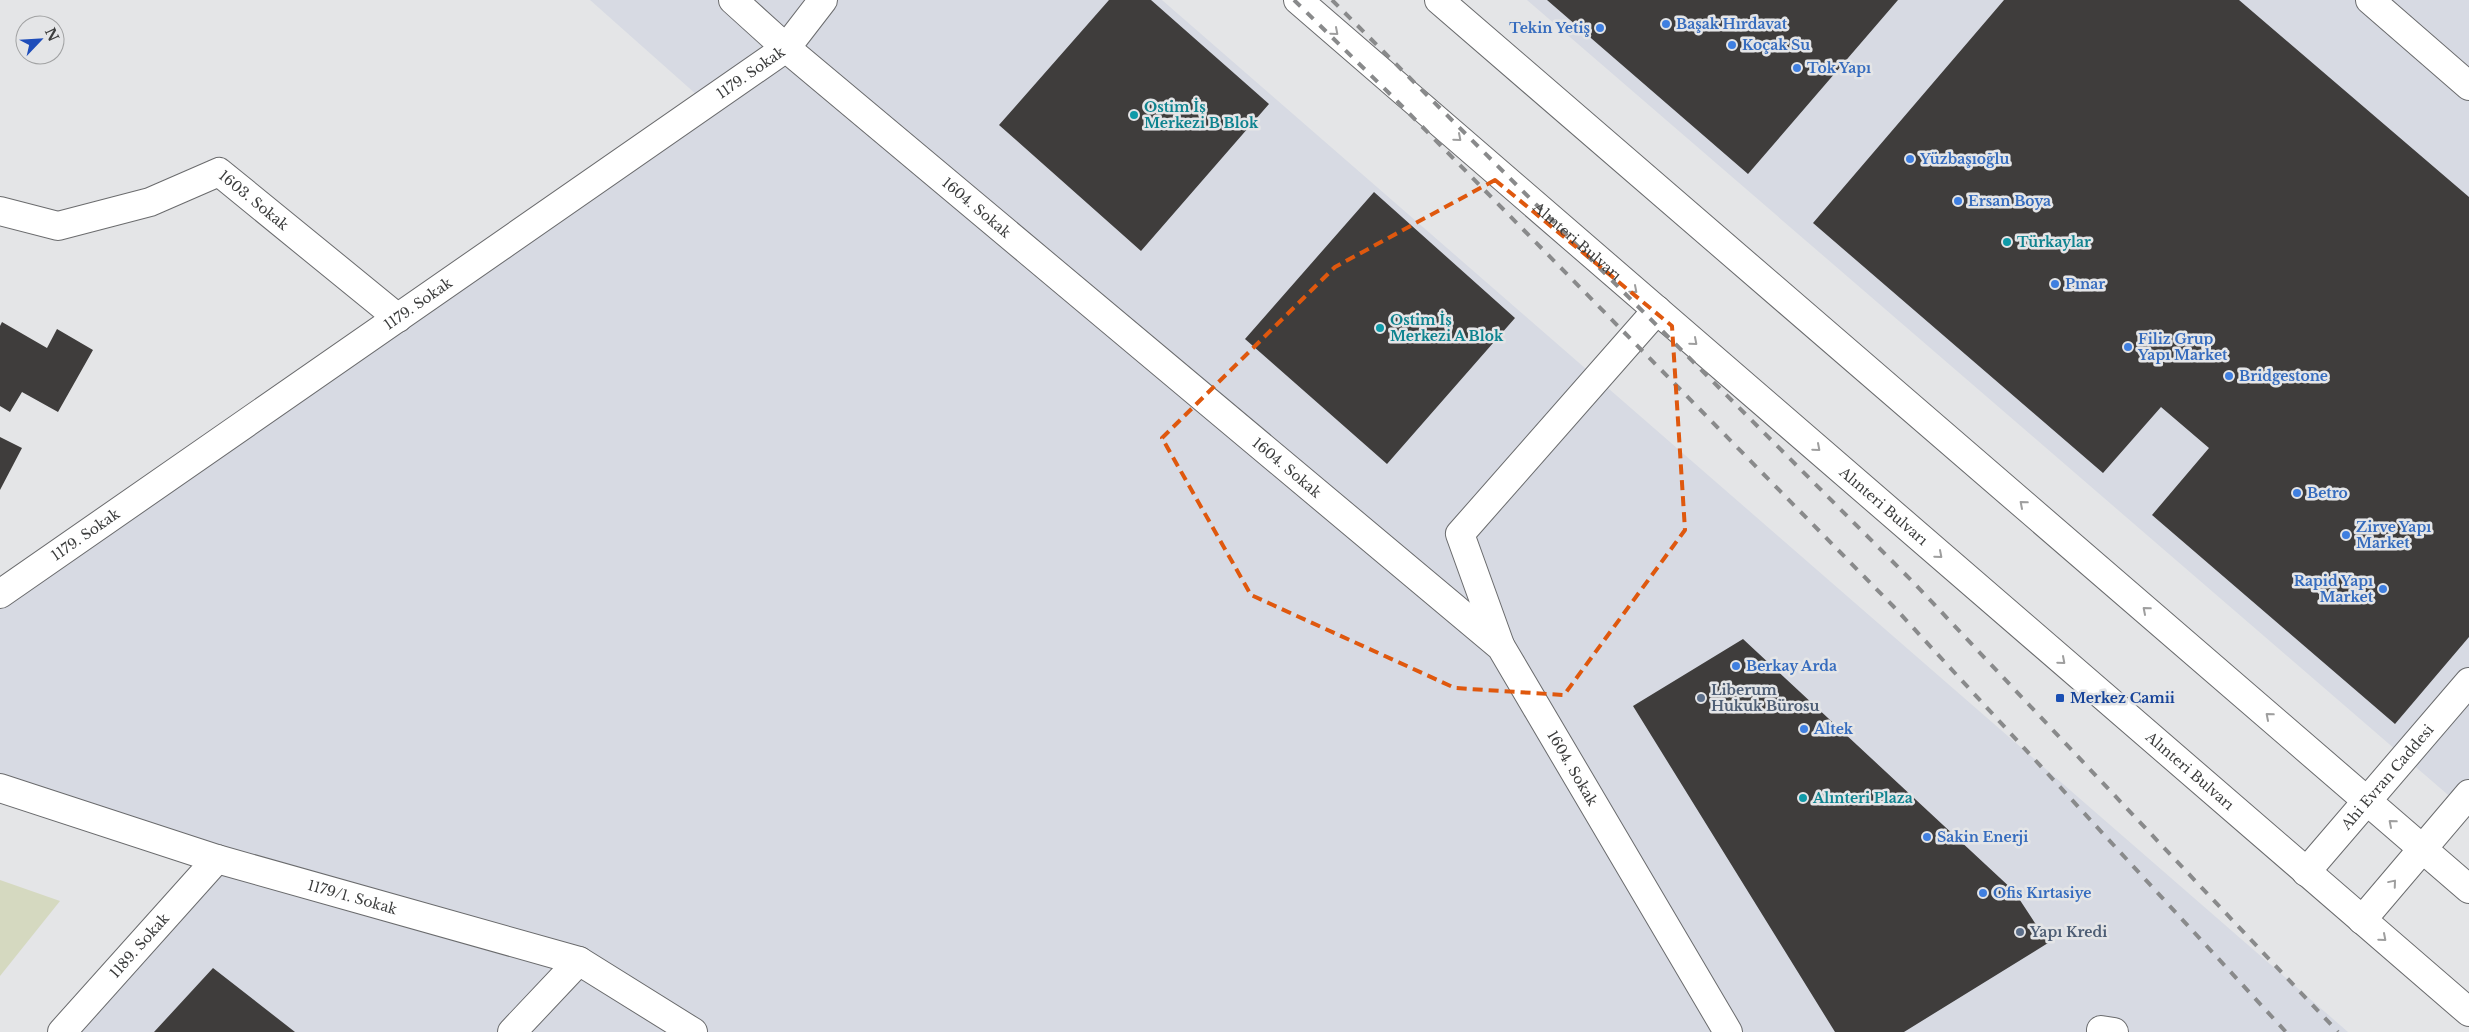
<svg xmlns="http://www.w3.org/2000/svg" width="2469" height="1032" font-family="'Libre Baskerville',serif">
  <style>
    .built { fill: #d7dae3 }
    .park { fill: #d5d9c0 }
    .building { fill: #3f3d3c }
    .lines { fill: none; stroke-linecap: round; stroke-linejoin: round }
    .minor-casing { stroke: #6a6b6d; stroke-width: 30 }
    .tertiary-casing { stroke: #6a6b6d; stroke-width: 30 }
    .secondary-casing { stroke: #6a6b6d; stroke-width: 30 }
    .primary-casing { stroke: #6a6b6d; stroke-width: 30 }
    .minor { stroke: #fff; stroke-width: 28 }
    .tertiary { stroke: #fff; stroke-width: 28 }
    .secondary { stroke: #fff; stroke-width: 28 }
    .primary { stroke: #fff; stroke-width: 28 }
    .rail { stroke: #898a8b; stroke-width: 4; stroke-dasharray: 9 9; stroke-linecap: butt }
    .oneway { stroke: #9e9e9e }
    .marked { fill: none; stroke: #df580e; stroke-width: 4; stroke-dasharray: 10 6; stroke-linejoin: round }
    .shop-dot { fill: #3f7fe0; stroke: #e4e5e7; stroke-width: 2 }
    .culture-dot { fill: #0f9aa8; stroke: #e4e5e7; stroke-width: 2 }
    .service-dot { fill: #5c6f8a; stroke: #e4e5e7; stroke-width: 2 }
    .transit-dot { fill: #1a4fb4; stroke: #e4e5e7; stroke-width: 2 }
    .labels { text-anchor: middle; stroke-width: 5; stroke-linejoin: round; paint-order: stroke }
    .shop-label { font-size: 14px; font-weight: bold; fill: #366cbe; stroke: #e4e5e7; text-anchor: start }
    .street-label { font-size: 14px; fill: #3c3d3d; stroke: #e4e5e7 }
    .culture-label { font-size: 14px; font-weight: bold; fill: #0d838f; stroke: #e4e5e7; text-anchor: start }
    .service-label { font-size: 14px; font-weight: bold; fill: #4e5e75; stroke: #e4e5e7; text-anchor: start }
    .transit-label { font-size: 14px; font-weight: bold; fill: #164399; stroke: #e4e5e7; text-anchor: start }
  </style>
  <rect width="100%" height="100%" fill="#e4e5e7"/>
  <!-- built -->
  <path class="built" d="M590,0H1162L2348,1032H62L217,859L0,788V594L706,103Z
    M1527,0H2469V813Z"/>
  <!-- park -->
  <path class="park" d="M0,880L60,901L0,976Z"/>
  <!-- building -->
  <path class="building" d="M1109,0H1151L1269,104L1141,251L999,125Z
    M1547,0H1898L1748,174Z
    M2004,0H2239L2469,197V637L2395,724L2152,515L2209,448L2161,407L2103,473L1813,223Z
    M1374,192L1515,318L1387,464L1245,339Z
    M2,322L47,348L57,329L93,350L58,412L22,392L10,412L0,406V326Z
    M0,437L22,448L0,490Z
    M1743,639L2014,891L2048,943L1904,1032H1835L1633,706Z
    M213,968L295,1032H154Z"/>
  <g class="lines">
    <!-- minor casing -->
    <g class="minor-casing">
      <g id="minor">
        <path d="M2370,0L2469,86"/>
        <path id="s1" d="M0,211L58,226L150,202L219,172L398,318"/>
        <path id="s2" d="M0,594L786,48L823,0"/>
        <path id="s3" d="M0,788L217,859L579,961L693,1032"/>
        <path id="s4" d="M62,1032L217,859"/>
        <path d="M512,1032L579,961"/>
      </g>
    </g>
    <!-- tertiary casing -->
    <g class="tertiary-casing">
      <g id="tertiary">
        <path id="s5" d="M733,0L786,48L1501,647L1728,1032"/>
        <path d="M1500,645L1460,534L1657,310"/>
        <path d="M2101,1030L2114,1032"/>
      </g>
    </g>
    <!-- secondary casing -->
    <g class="secondary-casing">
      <g id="secondary">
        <path id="s6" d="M2306,872L2469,682"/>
        <path d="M2362,920L2469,794"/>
      </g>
    </g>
    <!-- primary casing -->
    <g class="primary-casing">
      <g id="primary">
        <path id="s7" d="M1298,0L2469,1012"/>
        <path d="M1439,0L2469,889"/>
      </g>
    </g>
    <!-- minor -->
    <use href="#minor" class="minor"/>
    <!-- tertiary -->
    <use href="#tertiary" class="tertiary"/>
    <!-- secondary -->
    <use href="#secondary" class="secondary"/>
    <!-- primary -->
    <use href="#primary" class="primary"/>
    <!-- rail -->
    <path class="rail" d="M1294,0L1394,98L1894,607L2286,1032
      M1332,0L1914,583L2338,1032"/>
  </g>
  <!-- one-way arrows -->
  <defs><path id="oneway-chevron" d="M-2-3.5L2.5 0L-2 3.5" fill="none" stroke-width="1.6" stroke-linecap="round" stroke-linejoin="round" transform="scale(1.25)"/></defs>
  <g class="oneway">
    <use href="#oneway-chevron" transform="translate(1335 32) rotate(41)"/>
    <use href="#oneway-chevron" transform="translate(1458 138) rotate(41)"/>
    <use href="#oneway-chevron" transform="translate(1634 290) rotate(41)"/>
    <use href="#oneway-chevron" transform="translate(1694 342) rotate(41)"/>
    <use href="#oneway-chevron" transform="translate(1817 448) rotate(41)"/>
    <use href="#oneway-chevron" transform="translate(2023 504) rotate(-139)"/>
    <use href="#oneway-chevron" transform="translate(1939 555) rotate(41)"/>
    <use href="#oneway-chevron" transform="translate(2146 610) rotate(-139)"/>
    <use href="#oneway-chevron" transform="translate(2062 661) rotate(41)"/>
    <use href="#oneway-chevron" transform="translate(2269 716) rotate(-139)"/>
    <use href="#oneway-chevron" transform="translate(2392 823) rotate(-139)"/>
    <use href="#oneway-chevron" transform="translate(2393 883) rotate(-50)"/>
    <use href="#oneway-chevron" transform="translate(2383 938) rotate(41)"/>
  </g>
  <!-- marked area -->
  <path class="marked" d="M1495,180L1672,326L1685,530L1564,695L1455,688L1251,595L1162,438L1335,267Z"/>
  <!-- markers -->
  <g class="shop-dot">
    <circle cx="1666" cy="24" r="5"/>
    <circle cx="1600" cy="28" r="5"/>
    <circle cx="1732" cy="45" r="5"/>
    <circle cx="1797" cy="68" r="5"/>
    <circle cx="1910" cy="159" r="5"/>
    <circle cx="1958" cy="201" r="5"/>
    <circle cx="2055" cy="284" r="5"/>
    <circle cx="2128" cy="347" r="5"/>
    <circle cx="2229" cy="376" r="5"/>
    <circle cx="2297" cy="493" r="5"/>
    <circle cx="2346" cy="535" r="5"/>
    <circle cx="2383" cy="589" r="5"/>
    <circle cx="1736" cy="666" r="5"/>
    <circle cx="1804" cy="729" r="5"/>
    <circle cx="1927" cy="837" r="5"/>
    <circle cx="1983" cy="893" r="5"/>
  </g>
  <g class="culture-dot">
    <circle cx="1134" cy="115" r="5"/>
    <circle cx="2007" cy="242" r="5"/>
    <circle cx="1380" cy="328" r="5"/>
    <circle cx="1803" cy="798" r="5"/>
  </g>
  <g class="service-dot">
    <circle cx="1701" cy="698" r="5"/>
    <circle cx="2020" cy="932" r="5"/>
  </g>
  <rect class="transit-dot" x="2055" y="693" width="10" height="10" rx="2.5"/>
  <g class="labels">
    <!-- shop labels -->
    <g class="shop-label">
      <text x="1676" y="29">Başak Hırdavat</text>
      <text x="1590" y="33" text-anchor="end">Tekin Yetiş</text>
      <text x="1742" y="50">Koçak Su</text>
      <text x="1807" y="73">Tok Yapı</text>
      <text x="1920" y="164">Yüzbaşıoğlu</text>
      <text x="1968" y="206">Ersan Boya</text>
      <text x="2065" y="289">Pınar</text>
      <text x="2138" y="344">Filiz Grup<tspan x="2138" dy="16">Yapı Market</tspan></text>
      <text x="2239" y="381">Bridgestone</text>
      <text x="2307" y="498">Betro</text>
      <text x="2356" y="532">Zirve Yapı<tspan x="2356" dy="16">Market</tspan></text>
      <text x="2373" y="586" text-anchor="end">Rapid Yapı<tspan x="2373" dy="16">Market</tspan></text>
      <text x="1746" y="671">Berkay Arda</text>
      <text x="1814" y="734">Altek</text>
      <text x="1937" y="842">Sakin Enerji</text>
      <text x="1993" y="898">Ofis Kırtasiye</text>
    </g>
    <!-- street labels -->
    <g class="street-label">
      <text dy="5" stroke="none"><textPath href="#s2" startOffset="914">1179. Sokak</textPath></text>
      <text dy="5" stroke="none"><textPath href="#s1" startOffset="275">1603. Sokak</textPath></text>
      <text dy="5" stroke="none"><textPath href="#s5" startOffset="320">1604. Sokak</textPath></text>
      <text dy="5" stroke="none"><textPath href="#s7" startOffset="369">Alınteri Bulvarı</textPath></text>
      <text dy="5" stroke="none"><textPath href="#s2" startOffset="509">1179. Sokak</textPath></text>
      <text dy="5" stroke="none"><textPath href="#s5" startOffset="725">1604. Sokak</textPath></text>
      <text dy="5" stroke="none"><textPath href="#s7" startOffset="774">Alınteri Bulvarı</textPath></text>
      <text dy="5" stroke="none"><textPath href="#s2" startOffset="104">1179. Sokak</textPath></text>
      <text dy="5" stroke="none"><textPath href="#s5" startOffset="1145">1604. Sokak</textPath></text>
      <text dy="5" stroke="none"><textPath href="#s7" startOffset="1179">Alınteri Bulvarı</textPath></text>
      <text dy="5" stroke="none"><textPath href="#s6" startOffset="125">Ahi Evran Caddesi</textPath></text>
      <text dy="5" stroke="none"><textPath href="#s3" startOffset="369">1179/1. Sokak</textPath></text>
      <text dy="5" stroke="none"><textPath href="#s4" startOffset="116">1189. Sokak</textPath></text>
    </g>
    <!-- culture labels -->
    <g class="culture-label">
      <text x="1144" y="112">Ostim İş<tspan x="1144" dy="16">Merkezi B Blok</tspan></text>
      <text x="2017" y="247">Türkaylar</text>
      <text x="1390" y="325">Ostim İş<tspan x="1390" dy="16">Merkezi A Blok</tspan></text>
      <text x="1813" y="803">Alınteri Plaza</text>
    </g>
    <!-- service labels -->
    <g class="service-label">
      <text x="1711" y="695">Liberum<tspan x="1711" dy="16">Hukuk Bürosu</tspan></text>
      <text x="2030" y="937">Yapı Kredi</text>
    </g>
    <!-- transit labels -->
    <g class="transit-label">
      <text x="2070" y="703">Merkez Camii</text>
    </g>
  </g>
  <!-- north arrow -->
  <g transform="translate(40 40) rotate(65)"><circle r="24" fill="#e4e5e7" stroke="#a1a2a3"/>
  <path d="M0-4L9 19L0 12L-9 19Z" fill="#1e4dba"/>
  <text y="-8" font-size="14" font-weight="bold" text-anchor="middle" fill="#3c3d3d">N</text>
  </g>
</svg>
